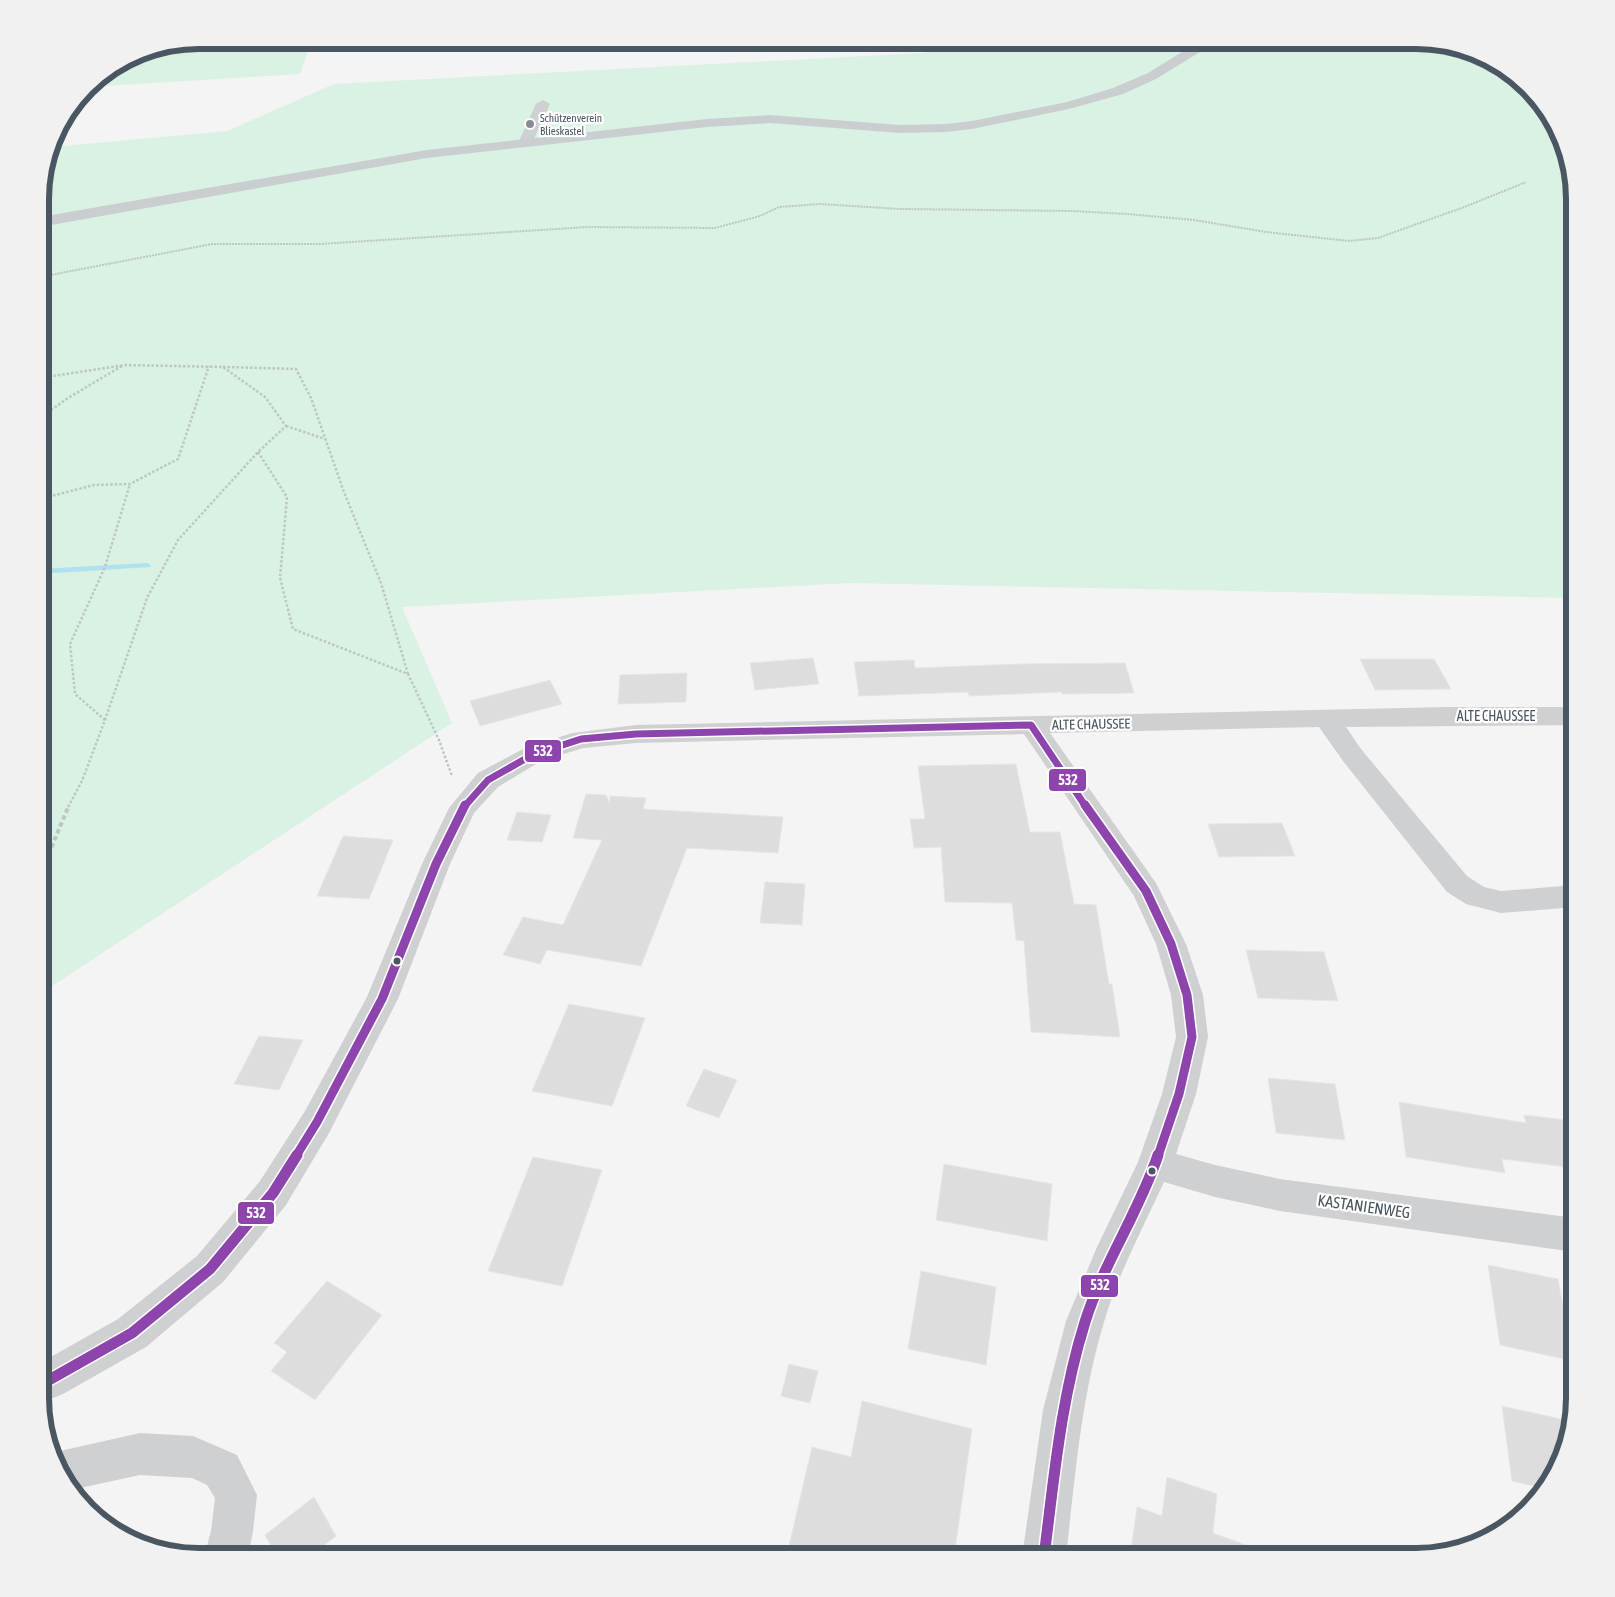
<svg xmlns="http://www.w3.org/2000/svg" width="1615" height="1597" font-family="'Asap Condensed',sans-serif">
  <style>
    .green { fill: #d9f2e3 }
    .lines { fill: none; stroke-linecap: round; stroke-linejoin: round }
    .stream { fill: #aee2f0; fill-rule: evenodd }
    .building { fill: #ddddde; stroke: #e5e6e7 }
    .path-far2 { stroke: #bcc7c4; stroke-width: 2; stroke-dasharray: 2 1; stroke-linecap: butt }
    .path-far1 { stroke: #bcc7c4; stroke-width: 2.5; stroke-dasharray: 2.5 2; stroke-linecap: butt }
    .path { stroke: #bcc7c4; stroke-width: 4; stroke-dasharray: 4.5 3; stroke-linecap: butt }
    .minor { fill: #ced0d2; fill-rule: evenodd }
    .major { fill: #caced1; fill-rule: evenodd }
    .bus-1-far2-casing { stroke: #fff; stroke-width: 10 }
    .bus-1-far1-casing { stroke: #fff; stroke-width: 12 }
    .bus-1-casing { stroke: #fff; stroke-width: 14 }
    .bus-1-far2 { stroke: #8e44ad; stroke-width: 7 }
    .bus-1-far1 { stroke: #8e44ad; stroke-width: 9 }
    .bus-1 { stroke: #8e44ad; stroke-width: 11 }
    .poi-dot { fill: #868d94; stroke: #fff; stroke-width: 2 }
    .bus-dot { fill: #4a5661; stroke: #fff; stroke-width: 2 }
    .labels { text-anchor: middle; stroke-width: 4.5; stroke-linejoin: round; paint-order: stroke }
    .far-poi-label { font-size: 11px; fill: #4a5661; stroke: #fff; text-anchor: start }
    .street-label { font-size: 14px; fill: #4a5661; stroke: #fff }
    .near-street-label { font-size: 16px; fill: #4a5661; stroke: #fff }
    .rim { fill: none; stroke: #4a5661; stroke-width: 6 }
    .line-badge { stroke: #fff; stroke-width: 2 }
    .badge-label { font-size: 14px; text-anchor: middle; font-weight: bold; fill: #fff }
  </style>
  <rect width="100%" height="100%" fill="#f4f4f4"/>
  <!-- green -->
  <path class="green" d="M199,40H312L300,74L88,87L94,80L138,52Z
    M656,40H776L654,45Z
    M990,40H1426L1486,56L1535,94L1563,138L1575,198V598L850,583L402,607L452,723L40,994V188L52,147L227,131L334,84L923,53Z"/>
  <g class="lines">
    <!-- stream -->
    <path class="stream" d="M147,563L151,565L150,567L40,574V569Z"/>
  </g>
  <!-- building -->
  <path class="building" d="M813,658L819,684L755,690L750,663Z
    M1360,659H1434L1451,689L1375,690Z
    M914,660L915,668L1021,664L1125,663L1134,693L1062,694V692L969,696L968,692L859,696L854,662Z
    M687,673L686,702L618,704L620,675Z
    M550,680L562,704L480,726L470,701Z
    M1016,764L1030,832H1060L1074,904L1096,905L1109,984H1112L1120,1037L1031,1032L1024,941L1016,940L1012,903L945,902L941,847L914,848L910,819H925L918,766Z
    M586,794L606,795L610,804V796L646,798L643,809L783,817L778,853L687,848L641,966L547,950L540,964L503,955L523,917L563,925L602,840L573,838Z
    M517,812L551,815L542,842L507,840Z
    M1282,823L1295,856L1219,857L1208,824Z
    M343,836L393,840L369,899L317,896Z
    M765,882L805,884L802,925L760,923Z
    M1246,950L1324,952L1338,1001L1258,998Z
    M569,1004L645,1018L612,1106L532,1091Z
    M259,1036L303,1040L279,1090L234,1084Z
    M704,1069L737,1080L719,1118L686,1106Z
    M1268,1078L1335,1084L1345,1140L1276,1133Z
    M1399,1102L1526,1123L1524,1115L1575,1121V1168L1502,1159L1505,1173L1406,1157Z
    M533,1157L602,1170L562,1286L488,1271Z
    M944,1164L1052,1184L1047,1241L936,1220Z
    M1488,1265L1558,1279L1573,1361L1500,1345Z
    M921,1271L996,1287L986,1365L908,1349Z
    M327,1281L382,1315L315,1400L271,1371L287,1352L274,1343Z
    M789,1364L818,1371L810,1403L781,1396Z
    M862,1401L972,1429L954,1557H815L788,1550L812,1447L851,1457Z
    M1502,1406L1570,1421L1563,1459L1543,1488L1512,1481Z
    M1167,1477L1217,1494L1213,1533L1268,1553L1267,1557H1130L1137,1507L1162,1516Z
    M314,1497L336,1536L309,1557H277L265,1535Z"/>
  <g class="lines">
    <!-- path-far2 -->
    <path class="path-far2" d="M40,277L212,244H320L588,227L715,228L760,216L779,207L820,204L900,209L1073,211L1127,214L1194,220L1266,232L1349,241L1378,238L1467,206L1526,182"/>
    <!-- path-far1 -->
    <path class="path-far1" d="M223,367L296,369L311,398L344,492L381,583L408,674
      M40,378L125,365L223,367L265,397L286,426L258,452L178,540L147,598L105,720L82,781L68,807
      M40,418L68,398L122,366
      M286,426L325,439
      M258,452L287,497L280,578L293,629L408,674L439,740L452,776
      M40,499L94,485L130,484L178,459L209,366
      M105,720L75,694L70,644L105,567L130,484"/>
    <!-- path -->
    <path class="path" d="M40,875L69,805"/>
    <!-- minor -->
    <path class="minor" d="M543,100L550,104L532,143L525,147L520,146L518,143L536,104Z
      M1448,707H1575V725L1346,727L1361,749L1467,876L1484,887L1501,891L1575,885V907L1501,913L1466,904L1447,892L1343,761L1319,727L1050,733L1156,883L1186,944L1203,995L1208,1037L1196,1094L1176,1154L1215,1165L1280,1179L1575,1218V1252L1280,1211L1215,1197L1164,1182C1143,1228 1118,1274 1104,1322C1081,1398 1075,1478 1066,1557H1022L1043,1410L1066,1321L1097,1247L1138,1162L1162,1094L1176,1037L1171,995L1156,944L1134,896L1024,734L636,743L583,748L541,761L498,787L474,813L450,864L398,999L329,1133L286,1205L223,1282L146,1347L63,1394L41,1403L40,1363L118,1319L197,1256L260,1181L305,1111L367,997L422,864L449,808L478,773L523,749L572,733L636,725Z
      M140,1433L193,1436L237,1455L257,1495L253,1531L248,1557H204L211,1531L215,1498L207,1485L192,1478L140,1475L71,1490L52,1459L51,1455L60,1451Z"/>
    <!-- major -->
    <path class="major" d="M1206,40H1223L1200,52L1156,79L1123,94L1069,109L972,129L946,132L900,133L770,123L707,127L427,158L40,227V217L427,150L707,119L770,115L900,125L946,124L972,121L1067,102L1113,88L1148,73L1192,46Z"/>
    <!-- bus-1-far2 casing -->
    <g class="bus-1-far2-casing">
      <path id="bus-1-far2" d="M464,807L488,780L532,755L581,739L636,734L1031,725L1086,807"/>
    </g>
    <!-- bus-1-far1 casing -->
    <g class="bus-1-far1-casing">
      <path id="bus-1-far1" d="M1085,805L1146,891L1171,944L1187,995L1192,1037L1179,1094L1158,1156
        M296,1156L317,1122L382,999L436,864L465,805"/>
    </g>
    <!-- bus-1 casing -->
    <g class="bus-1-casing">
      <path id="bus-1" d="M40,1383L49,1380L132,1333L210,1269L273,1193L297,1155
        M1044,1557C1054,1478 1061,1398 1085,1322C1103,1264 1139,1212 1158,1155"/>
    </g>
    <!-- bus-1-far2 -->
    <use href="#bus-1-far2" class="bus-1-far2"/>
    <!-- bus-1-far1 -->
    <use href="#bus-1-far1" class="bus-1-far1"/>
    <!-- bus-1 -->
    <use href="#bus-1" class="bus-1"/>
  </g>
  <!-- markers -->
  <circle class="poi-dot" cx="530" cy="124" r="5"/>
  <g class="bus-dot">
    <circle cx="397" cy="961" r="4.5"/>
    <circle cx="1152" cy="1171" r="4.5"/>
  </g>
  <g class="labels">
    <!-- far-poi labels -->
    <g class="far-poi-label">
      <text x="540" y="122">Schützenverein<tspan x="540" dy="13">Blieskastel</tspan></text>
    </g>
    <!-- street labels -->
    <g class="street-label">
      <text x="1496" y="721">ALTE CHAUSSEE</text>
      <text transform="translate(1091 724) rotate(-1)" y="5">ALTE CHAUSSEE</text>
    </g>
    <!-- near-street labels -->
    <g class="near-street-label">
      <text transform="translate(1364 1206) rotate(8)" y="6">KASTANIENWEG</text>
    </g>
  </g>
  <!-- crop -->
  <path d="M0 0H1615V1597H0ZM199 49H1416A150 150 0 0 1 1566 199V1398A150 150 0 0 1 1416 1548H199A150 150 0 0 1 49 1398V199A150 150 0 0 1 199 49Z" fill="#f1f1f2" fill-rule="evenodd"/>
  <path class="rim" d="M199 49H1416A150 150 0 0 1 1566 199V1398A150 150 0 0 1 1416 1548H199A150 150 0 0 1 49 1398V199A150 150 0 0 1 199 49Z"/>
  <g class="line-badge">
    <rect x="524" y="739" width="38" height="24" rx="5" fill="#8e44ad"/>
    <rect x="1048" y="768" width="39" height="24" rx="5" fill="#8e44ad"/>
    <rect x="237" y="1201" width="38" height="24" rx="5" fill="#8e44ad"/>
    <rect x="1080" y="1274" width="39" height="24" rx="5" fill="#8e44ad"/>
  </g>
  <g class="badge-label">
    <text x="543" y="756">532</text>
    <text x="1068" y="785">532</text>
    <text x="256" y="1218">532</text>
    <text x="1100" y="1290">532</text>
  </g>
</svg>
